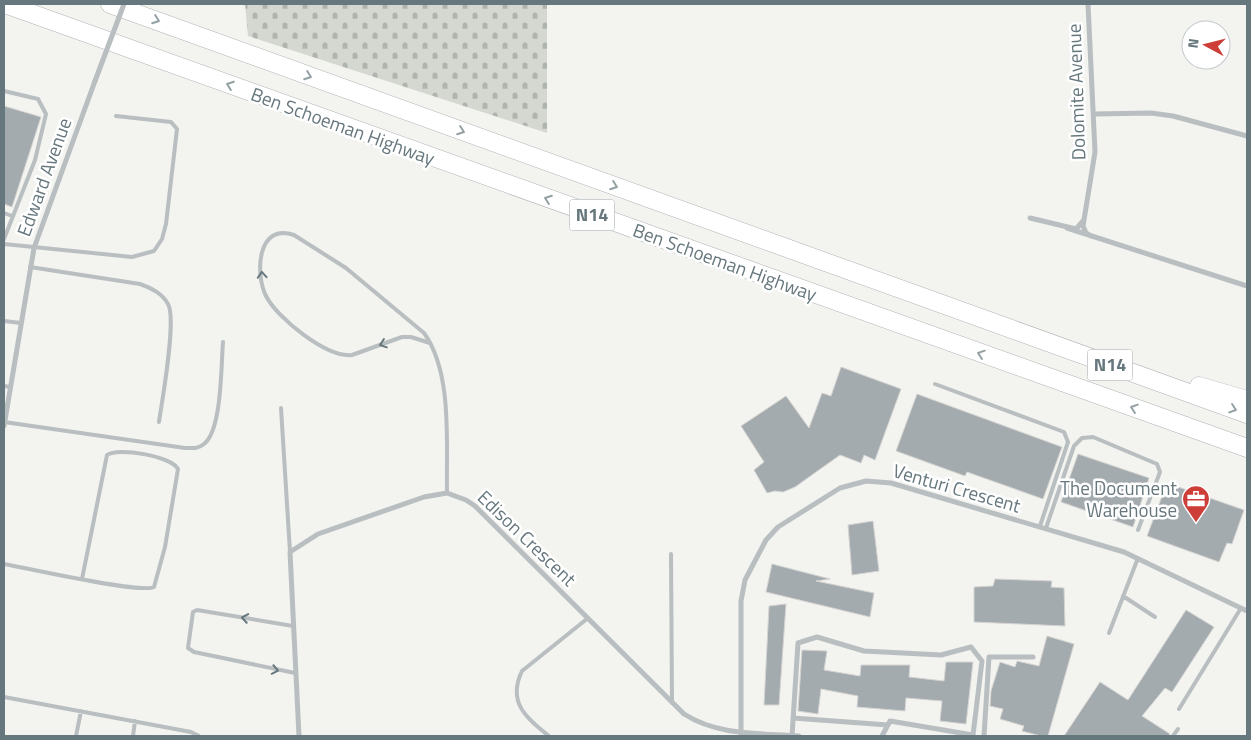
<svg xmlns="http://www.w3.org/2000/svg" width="1251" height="740" font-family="'Titillium Web',sans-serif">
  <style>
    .cemetery { fill: url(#cemetery-stones) }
    .building { fill: #a3abae; stroke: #d5d4d3 }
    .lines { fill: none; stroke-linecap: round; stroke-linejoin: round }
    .highway-casing { stroke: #afb3b4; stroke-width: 19 }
    .lane { stroke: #b9bec0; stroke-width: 4 }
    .street { stroke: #b9bec0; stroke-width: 5 }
    .highway { stroke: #fff; stroke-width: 18 }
    .street-bridge { stroke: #b9bec0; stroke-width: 5 }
    .oneway { stroke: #94a0a4 }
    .oneway2 { stroke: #66777d }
    .labels { text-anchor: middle; stroke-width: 5; stroke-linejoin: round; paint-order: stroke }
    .shield { fill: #fff; stroke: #94a0a4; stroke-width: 1 }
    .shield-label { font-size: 18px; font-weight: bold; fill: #66777d }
    .street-label { font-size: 19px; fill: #66777d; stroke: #fff }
    .poi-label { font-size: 19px; fill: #66777d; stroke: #fff; text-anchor: end }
  </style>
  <defs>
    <pattern id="cemetery-stones" width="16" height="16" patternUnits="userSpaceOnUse" patternTransform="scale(1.25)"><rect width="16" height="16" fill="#d4d8d0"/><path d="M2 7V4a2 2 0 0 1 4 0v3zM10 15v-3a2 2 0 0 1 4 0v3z" fill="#b0b4ae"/></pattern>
  </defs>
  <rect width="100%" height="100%" fill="#f3f3f0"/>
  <!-- cemetery -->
  <path class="cemetery" d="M245,4H547V133L248,36Z"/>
  <!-- building -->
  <path class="building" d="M4,106L41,117L12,207L4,204Z
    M841,367L901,389L875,460L864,455L861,463L840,455L795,487L783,492L775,491L767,493L754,470L764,462L741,426L786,396L809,428L822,393L831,396Z
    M917,394L1062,447L1043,499L967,472L965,476L896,451Z
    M1078,454L1149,478L1133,527L1061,502Z
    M1167,483L1244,510L1232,544L1227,543L1219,562L1147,536Z
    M873,521L879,571L852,575L848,525Z
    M772,564L830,579L816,581L874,593L870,617L766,592Z
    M995,579L1052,581L1051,587L1064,588L1065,626L974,622V587L993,586Z
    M786,604L779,705H764L769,606Z
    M1186,610L1214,627L1172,692L1165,688L1142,716L1170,734L1169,736H1064L1100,682L1128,700Z
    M1047,636L1074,644L1048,736H1041L1022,731L1024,726L1000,719L1003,709L990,706L991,691L1000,662L1015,667L1017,661L1039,666Z
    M802,650L827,651L824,670L860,676L861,665H910L909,677L944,681L946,662H973L966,724L940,721L942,701L906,698L905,711L857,707L858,696L821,689L818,714L798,711Z"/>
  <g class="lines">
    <!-- highway casing -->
    <g class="highway-casing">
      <path id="highway" d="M5,4L1247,448
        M110,4L1247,414
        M1199,386L1247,400"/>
    </g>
    <!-- lane -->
    <path class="lane" d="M4,91L38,99L46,114L35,160L4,239
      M4,213L12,216
      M4,244L132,257L154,251L162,239L166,224L177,129L171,122L116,116
      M30,267L140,284C151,288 162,293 168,304C177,319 162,401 159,422
      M4,321L21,323
      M430,343L411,337H402L352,355C327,358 277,318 266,296C255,274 257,222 294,235L346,268L424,333C453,373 446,445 447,493
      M935,384L1064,432L1068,442L1040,526
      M4,386L10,387
      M281,408L290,552
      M4,422L185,448C192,448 198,449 204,444C222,430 221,366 223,342
      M1046,528L1074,446L1082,438L1093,437L1157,464L1160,472L1138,530
      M671,554L672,703
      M4,564C26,568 141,594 154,587L165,547L178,469C171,456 118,447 107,455L82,579
      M1123,596L1155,617
      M293,626L197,610L193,612L188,648L194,652L295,673
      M1109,633L1138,558
      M4,697L191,732L199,736
      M1179,709L1241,608
      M76,736L81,711
      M133,736L135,721
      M549,736C526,718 507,702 522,671L588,618
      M1173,736L1178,729"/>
    <!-- street -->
    <path class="street" d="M1088,4L1095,152L1083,226L1086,233L1091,236
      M1094,114L1151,113L1173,116L1247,136
      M1030,218L1076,229L1083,221
      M1067,228L1247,286
      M4,426L34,248L95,81
      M793,718L888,725
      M299,736L290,552L318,534L424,497L447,493L466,500L475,506L684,714C718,736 761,733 799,736
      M741,736V601L745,580L766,540L778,527L840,488L866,481L891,483L1124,552L1247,611
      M792,736L798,643L817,637L864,651L941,655L971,647L982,661L973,735L890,721L882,736
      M984,736L989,657H1033"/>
    <!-- highway -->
    <use href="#highway" class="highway"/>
    <!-- street-bridge -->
    <path class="street-bridge" d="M95,81L124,4"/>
  </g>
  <!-- one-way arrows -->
  <defs><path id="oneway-chevron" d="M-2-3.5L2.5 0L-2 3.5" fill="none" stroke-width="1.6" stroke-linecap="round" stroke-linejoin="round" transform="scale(1.25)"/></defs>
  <g class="oneway">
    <use href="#oneway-chevron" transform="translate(156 20) rotate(20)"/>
    <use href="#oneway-chevron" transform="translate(308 76) rotate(20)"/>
    <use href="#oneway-chevron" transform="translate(230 85) rotate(-160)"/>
    <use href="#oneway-chevron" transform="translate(461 131) rotate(20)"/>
    <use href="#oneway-chevron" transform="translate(614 186) rotate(20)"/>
    <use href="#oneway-chevron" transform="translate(548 199) rotate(-160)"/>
    <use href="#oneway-chevron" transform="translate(981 354) rotate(-161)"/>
    <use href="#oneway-chevron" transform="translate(1134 408) rotate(-161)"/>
    <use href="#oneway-chevron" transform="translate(1233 409) rotate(19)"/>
  </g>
  <g class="oneway2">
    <use href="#oneway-chevron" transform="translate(262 275) rotate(-94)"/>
    <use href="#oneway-chevron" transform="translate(383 344) rotate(161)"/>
    <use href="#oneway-chevron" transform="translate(245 618) rotate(-170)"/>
    <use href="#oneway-chevron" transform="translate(275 670) rotate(11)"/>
  </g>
  <!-- icons -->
  <defs>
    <g id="office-pin" transform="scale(1.4375)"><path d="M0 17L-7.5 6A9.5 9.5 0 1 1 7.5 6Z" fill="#cc3e37" stroke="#fff"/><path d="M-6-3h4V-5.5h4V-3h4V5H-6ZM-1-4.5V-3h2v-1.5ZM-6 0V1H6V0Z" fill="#fff"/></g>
  </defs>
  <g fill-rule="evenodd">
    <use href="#office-pin" x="1196" y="499"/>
  </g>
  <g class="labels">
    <!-- shield labels -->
    <g class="shield">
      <rect x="569.5" y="199.5" width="45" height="31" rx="4"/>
      <rect x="1087.5" y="349.5" width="45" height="31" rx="4"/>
    </g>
    <g class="shield-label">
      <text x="592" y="221">N14</text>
      <text x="1110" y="371">N14</text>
    </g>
    <!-- street labels -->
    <g class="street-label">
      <text transform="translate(1076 92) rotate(-92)" y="7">Dolomite Avenue</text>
      <text transform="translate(343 126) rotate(20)" y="7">Ben Schoeman Highway</text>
      <text transform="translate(44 177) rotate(-70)" y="7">Edward Avenue</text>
      <text transform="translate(725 262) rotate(20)" y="7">Ben Schoeman Highway</text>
      <text transform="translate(957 488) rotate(16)" y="7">Venturi Crescent</text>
      <text transform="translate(527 538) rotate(44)" y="7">Edison Crescent</text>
    </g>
    <!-- poi labels -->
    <g class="poi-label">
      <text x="1177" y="495">The Document<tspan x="1177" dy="22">Warehouse</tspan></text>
    </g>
  </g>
  <!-- border -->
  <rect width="1251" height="740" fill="none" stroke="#66777d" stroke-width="10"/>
  <!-- north arrow -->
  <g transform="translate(1206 45) rotate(277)"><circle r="24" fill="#ffffff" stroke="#c2c9cb"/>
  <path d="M0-4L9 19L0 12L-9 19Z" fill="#cc3e37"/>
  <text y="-8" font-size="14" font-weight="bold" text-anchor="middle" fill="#66777d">N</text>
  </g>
</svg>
